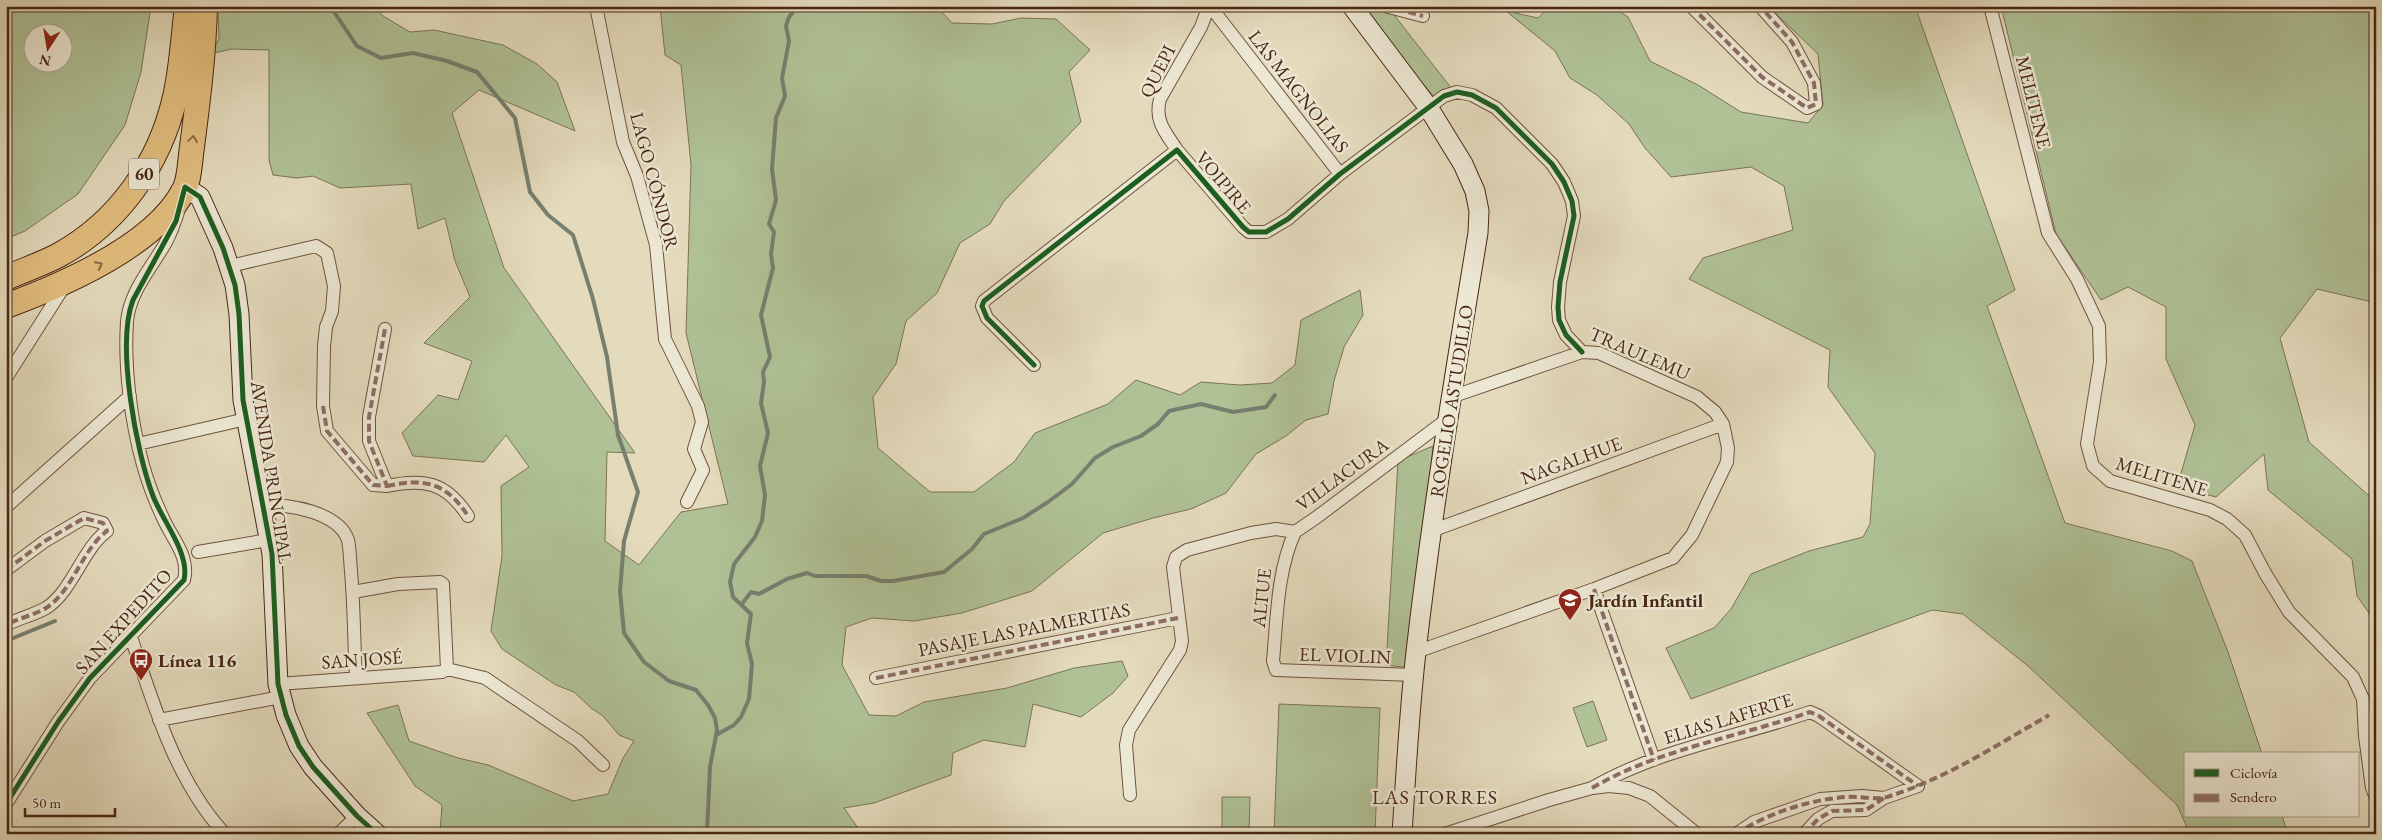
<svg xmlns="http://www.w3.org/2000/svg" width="2382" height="840" font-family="'EB Garamond',serif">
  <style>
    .green { fill: #afc195; stroke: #7c7454; fill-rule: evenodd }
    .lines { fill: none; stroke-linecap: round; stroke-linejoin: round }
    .stream { stroke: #777f6f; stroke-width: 4 }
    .street-casing { stroke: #6f533e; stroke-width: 14 }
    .secondary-casing { stroke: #482613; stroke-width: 21 }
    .highway-casing { stroke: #482613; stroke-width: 26 }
    .street { stroke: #ede8d4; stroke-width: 12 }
    .secondary { stroke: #ede8d4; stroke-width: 19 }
    .highway { stroke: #e2be7e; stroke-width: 24 }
    .quiet { stroke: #8d6e63; stroke-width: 4; stroke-dasharray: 8 4; stroke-linecap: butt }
    .cycleway-casing { stroke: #ede8d4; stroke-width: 8 }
    .cycleway { stroke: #1b5e20; stroke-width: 5 }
    .oneway { stroke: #8d6a43 }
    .labels { text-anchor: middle; stroke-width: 5; stroke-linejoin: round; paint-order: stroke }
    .shield { fill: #ede8d4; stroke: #7a604d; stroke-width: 1 }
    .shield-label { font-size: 18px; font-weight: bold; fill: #482613 }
    .street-label { font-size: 19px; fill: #482613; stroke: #ede8d4 }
    .poi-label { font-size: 19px; font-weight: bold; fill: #482613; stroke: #ede8d4; text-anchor: start }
    .neighbourhood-label { font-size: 20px; letter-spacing: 1px; fill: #482613; stroke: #ede8d4 }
  </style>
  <rect width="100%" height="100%" fill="#e4dbbd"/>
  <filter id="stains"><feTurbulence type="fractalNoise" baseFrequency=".004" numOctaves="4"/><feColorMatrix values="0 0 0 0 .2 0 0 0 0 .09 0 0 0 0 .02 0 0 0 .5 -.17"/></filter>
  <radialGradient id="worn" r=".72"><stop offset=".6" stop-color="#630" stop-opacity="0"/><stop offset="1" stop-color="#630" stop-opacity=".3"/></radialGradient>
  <!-- green -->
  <path class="green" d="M6,6H151L141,72L125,125L78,194L25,231L6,239ZM62,32V62H32V32Z
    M218,6H373L383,16L410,32L434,30L503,45L537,64L557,82L575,131L479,90L452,113L504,268L635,453L607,452L605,541L639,565L681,512L728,504L686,333L691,165L681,65L665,55L660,6H936L952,23L992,24L1021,18L1056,19L1090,50L1069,72L1081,122L1004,201L990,224L960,243L937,293L906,321L896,364L873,397L878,448L930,492H974L1014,462L1035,433L1108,404L1136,380L1180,395L1201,382L1240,385L1272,383L1295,365L1301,320L1360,290L1363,315L1344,347L1334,381L1328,414L1306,420L1286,436L1256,454L1226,493L1191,509L1153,518L1103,533L1032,591L962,613L914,621L872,618L846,627L842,665L869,715L896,716L924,702L1007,688L1074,668L1122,661L1128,676L1113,693L1081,717L1033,704L1025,747L984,740L953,753L951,775L874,803L844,808L862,834H440L442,805L415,786L367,713L398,705L409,741L458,758L488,765L573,801L608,794L623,758L634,741L619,735L603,716L591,708L574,692L556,685L502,649L491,631L502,556L501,486L529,467L506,435L484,462L413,456L402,433L438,395L458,400L472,361L424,343L470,297L455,261L445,218L418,229L411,184L340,188L313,176L297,178L273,175L269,160V50L231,49L210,54L219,39Z
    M1360,6H1387L1452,89L1436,99L1378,31Z
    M1550,6H1611L1628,17L1650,61L1698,85L1741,112L1808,123L1823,105L1818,54L1768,6H1915L2015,290L1987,306L2065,523L2172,551L2192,561L2228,652L2262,754H2186V816H2282L2288,834H2190L2177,805L2028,666L1963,614L1932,610L1691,699L1666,648L1714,628L1731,609L1751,574L1809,551L1863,537L1870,524L1875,453L1828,387L1830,350L1689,279L1703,258L1793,230L1784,186L1751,167L1671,177L1645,148L1629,124L1597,95L1570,78L1555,51L1506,11L1538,18Z
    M2001,6H2376V303L2317,289L2280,338L2309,442L2376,502V623L2357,596L2352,559L2268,490L2264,454L2216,497L2177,487L2195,425L2166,359V307L2128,287L2101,300L2056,234Z
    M1433,446L1410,668L1386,665L1398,461Z
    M1593,701L1607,740L1587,747L1573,708Z
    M1279,704L1380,708L1375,834H1274Z
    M1222,797H1250L1249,834H1222Z"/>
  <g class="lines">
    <!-- stream -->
    <path class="stream" d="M330,6L357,46L381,58L413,53L447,61L477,72L515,118L530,192L548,215L573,235L593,299L607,357L618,435L638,492L624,541L620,591L624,633L644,662L669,681L696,690L708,705L715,718L717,730L710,767L707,834
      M741,605L751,592L759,594L787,579L807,573L815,576H866L881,581H893L944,572L972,549L984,534L1023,518L1048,502L1072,484L1095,458L1113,447L1141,436L1158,424L1169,411L1201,404L1233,412L1266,407L1275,395
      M6,641L55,621
      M716,735L734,725L741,717L749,699L752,664L747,643L751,614L733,597L730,582L734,564L755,537L762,521L765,495L760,466L768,433L761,403L764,382L763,372L770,357L761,315L773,268L771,254L774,232L769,224L776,200L772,169L776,118L785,96L782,78L789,41L786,26L789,17L798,6"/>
    <!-- street casing -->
    <g class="street-casing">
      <path id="street" d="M596,6L623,142L637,176L656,245L665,339L698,406L702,422L694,449L703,470L687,502
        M1210,6L1340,174
        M1385,6L1423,16
        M1691,6L1762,77L1807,108L1816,104L1814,83L1792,42L1760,6
        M1990,6L2048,233L2077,279L2099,326L2100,362L2087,444L2093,466L2110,481L2210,510L2227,519L2245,535L2265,573L2289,612L2353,677L2363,699L2365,736L2372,788L2376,798
        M1177,150C1166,133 1154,121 1160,99L1201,27L1209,6
        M230,266L316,246L327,253L334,286L332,311L326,327L324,346L323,406L327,431L373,485L387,486L369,441V417L385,329
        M1034,365L987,318L982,306L984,301L1177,150L1243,227L1249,232H1266L1288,219L1340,174L1444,96L1457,92L1472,95L1496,108L1552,164L1564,182L1572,201L1574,216L1560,282L1558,307L1559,320L1566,335L1582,352
        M6,378L65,285
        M138,444L246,419
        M387,486C424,478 446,482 468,516
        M265,506C289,503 339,513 348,540C350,550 350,561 351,571C354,606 354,642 356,678
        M6,507L130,396
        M1431,531L1723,424
        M1295,532C1277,571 1277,618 1273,661L1276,670L1414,675
        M198,552L268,540
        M6,570L45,541L84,518L103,523L107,531C83,548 72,592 46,608C34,615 19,618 6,625
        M1594,589L1654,760
        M353,592L398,584L440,582L443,584L447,669L485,678L578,741L603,765
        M131,637C153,703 176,782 225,834
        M1416,652L1594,589L1673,558L1692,535L1727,462L1728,448L1723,424L1715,412L1697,397L1599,353L1582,352L1451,397
        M876,678L1178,618
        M278,684L417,674L442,672L447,669
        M159,720L281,697
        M1592,788C1659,749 1738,737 1810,712L1819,716L1918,786
        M1130,795L1126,745L1129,730L1180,650L1182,641L1173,567L1176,557L1187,550L1251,533L1276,529L1295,532L1317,517L1446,420
        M6,804L58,722L90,678L184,580C190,556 172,539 163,518C155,501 148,483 143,465C131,422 124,367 127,322C129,293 151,268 165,244C172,232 176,219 180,206
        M338,834L357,816
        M1445,834L1549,800L1592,788L1609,786L1629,788L1650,796L1697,834
        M1736,834L1754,822L1820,799L1862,796L1884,798L1918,786
        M1804,834L1818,819L1832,811L1866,810L1884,798"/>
    </g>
    <!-- secondary casing -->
    <g class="secondary-casing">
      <path id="secondary" d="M1352,6L1428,107L1463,164L1475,191L1479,211L1478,233C1455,372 1432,512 1416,652C1409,713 1406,773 1402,834
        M185,187L200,197L223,248L235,285L239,314L243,400L272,554L278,684L286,715L299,746L313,767L357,816L377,834"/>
    </g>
    <!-- highway casing -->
    <g class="highway-casing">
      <path id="highway" d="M6,278C24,270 42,264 59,255C119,222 160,163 175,97C182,67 183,37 187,6
        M6,306C63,285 157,245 185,188C190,177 190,159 192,147C198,100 204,53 205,6"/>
    </g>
    <!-- street -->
    <use href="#street" class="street"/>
    <!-- secondary -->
    <use href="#secondary" class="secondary"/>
    <!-- highway -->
    <use href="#highway" class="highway"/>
    <!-- quiet -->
    <path class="quiet" d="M1385,6L1423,16
      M1691,6L1762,77L1807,108L1816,104L1814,83L1792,42L1760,6
      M323,406L327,431L373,485L387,486L369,441V417L385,329
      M387,486C424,478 446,482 468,516
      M6,570L45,541L84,518L103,523L107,531C83,548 72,592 46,608C34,615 19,618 6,625
      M1594,589L1654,760
      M876,678L1178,618
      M1592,788C1659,749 1738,737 1810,712L1819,716L1918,786
      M1736,834C1768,813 1808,800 1846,797C1856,796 1879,800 1887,797C1945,779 1997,745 2049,715
      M1804,834L1818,819L1832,811L1866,810L1884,798"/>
    <!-- cycleway casing -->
    <g class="cycleway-casing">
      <path id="cycleway" d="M1034,365L987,318L982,306L984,301L1177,150L1243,227L1249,232H1266L1288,219L1340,174L1444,96L1457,92L1472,95L1496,108L1552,164L1564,182L1572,201L1574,216L1560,282L1558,307L1559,320L1566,335L1582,352
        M6,804L58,722L90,678L184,580C190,553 163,522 153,496C136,451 116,344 133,300L176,221L185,187L200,197L223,248L235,285L239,314L243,400L272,554L278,684L286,715L299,746L313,767L357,816L377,834"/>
    </g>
    <!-- cycleway -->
    <use href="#cycleway" class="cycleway"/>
  </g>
  <!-- one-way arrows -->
  <defs><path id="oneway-chevron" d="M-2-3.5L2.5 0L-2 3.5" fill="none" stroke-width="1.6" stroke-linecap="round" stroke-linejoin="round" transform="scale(1.25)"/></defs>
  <g class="oneway">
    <use href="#oneway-chevron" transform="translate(193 139) rotate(-82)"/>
    <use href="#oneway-chevron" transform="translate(99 265) rotate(-28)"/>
  </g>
  <!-- icons -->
  <defs>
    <g id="school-pin" transform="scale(1.25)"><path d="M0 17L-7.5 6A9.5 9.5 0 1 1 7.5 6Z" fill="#8f2418" stroke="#ede8d4"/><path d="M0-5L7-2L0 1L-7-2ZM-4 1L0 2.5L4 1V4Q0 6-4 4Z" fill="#fff"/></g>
    <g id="bus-pin" transform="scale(1.25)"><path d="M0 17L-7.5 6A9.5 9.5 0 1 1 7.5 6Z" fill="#8f2418" stroke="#ede8d4"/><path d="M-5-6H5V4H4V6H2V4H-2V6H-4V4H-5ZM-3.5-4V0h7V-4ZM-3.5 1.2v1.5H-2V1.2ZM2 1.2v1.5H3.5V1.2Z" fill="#fff"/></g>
  </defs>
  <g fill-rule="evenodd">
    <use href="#school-pin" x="1570" y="600"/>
    <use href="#bus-pin" x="141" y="660"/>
  </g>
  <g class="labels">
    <!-- shield labels -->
    <rect class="shield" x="129" y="158.5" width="30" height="31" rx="4"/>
    <g class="shield-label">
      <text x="144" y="180">60</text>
    </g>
    <!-- street labels -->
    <g class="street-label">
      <text transform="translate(1157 71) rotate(-63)" y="7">QUEPI</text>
      <text transform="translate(1299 91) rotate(52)" y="7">LAS MAGNOLIAS</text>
      <text transform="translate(2034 102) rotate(76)" y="7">MELITENE</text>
      <text transform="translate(655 181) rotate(75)" y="7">LAGO CÓNDOR</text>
      <text transform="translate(1224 182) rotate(50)" y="7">VOIPIRE</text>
      <text transform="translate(1640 353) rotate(23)" y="7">TRAULEMU</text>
      <text transform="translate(1451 401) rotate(-81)" y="7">ROGELIO ASTUDILLO</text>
      <text transform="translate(1571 460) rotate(-20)" y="7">NAGALHUE</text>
      <text transform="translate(272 472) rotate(81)" y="7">AVENIDA PRINCIPAL</text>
      <text transform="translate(1342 474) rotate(-36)" y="7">VILLACURA</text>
      <text transform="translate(2162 476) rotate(17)" y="7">MELITENE</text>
      <text transform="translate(1261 598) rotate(-84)" y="7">ALTUE</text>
      <text transform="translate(123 621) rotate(-48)" y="7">SAN EXPEDITO</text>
      <text transform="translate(1024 629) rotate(-11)" y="7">PASAJE LAS PALMERITAS</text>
      <text transform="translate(1345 655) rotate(2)" y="7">EL VIOLIN</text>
      <text transform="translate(362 659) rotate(-4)" y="7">SAN JOSÉ</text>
      <text transform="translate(1728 718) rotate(-17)" y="7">ELIAS LAFERTE</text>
    </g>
    <!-- poi labels -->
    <g class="poi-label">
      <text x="1588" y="607">Jardín Infantil</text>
      <text x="158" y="667">Línea 116</text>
    </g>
    <!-- neighbourhood labels -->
    <g class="neighbourhood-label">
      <text x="1435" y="804">LAS TORRES</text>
    </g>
  </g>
  <!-- margin -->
  <rect width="2382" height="840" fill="none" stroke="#e4dbbd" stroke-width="25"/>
  <rect x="8" y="8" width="2367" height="825" fill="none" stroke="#482613" stroke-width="2.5"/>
  <rect x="12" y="12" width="2357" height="815" fill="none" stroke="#482613"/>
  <!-- legend -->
  <rect x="2184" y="752" width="175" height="65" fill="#ede8d4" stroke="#ab9a87"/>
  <rect x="2194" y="769" width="25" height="8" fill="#1b5e20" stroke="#ab9a87"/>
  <text x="2230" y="778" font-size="15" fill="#482613">Ciclovía</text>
  <rect x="2194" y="794" width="25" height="8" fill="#8d6e63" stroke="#ab9a87"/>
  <text x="2230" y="802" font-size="15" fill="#482613">Sendero</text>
  <!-- north arrow -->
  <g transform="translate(48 48) rotate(192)"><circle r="24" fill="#ede8d4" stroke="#ab9a87"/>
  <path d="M0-4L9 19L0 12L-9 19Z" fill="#8f2418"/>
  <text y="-8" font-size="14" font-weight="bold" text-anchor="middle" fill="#482613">N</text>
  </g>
  <!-- scale -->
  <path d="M25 808v8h90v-8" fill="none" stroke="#482613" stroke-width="2.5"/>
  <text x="32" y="808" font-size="15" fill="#482613" stroke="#ede8d4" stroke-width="4" paint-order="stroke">50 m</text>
  <rect width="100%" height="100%" filter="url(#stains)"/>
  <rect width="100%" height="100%" fill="url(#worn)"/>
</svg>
